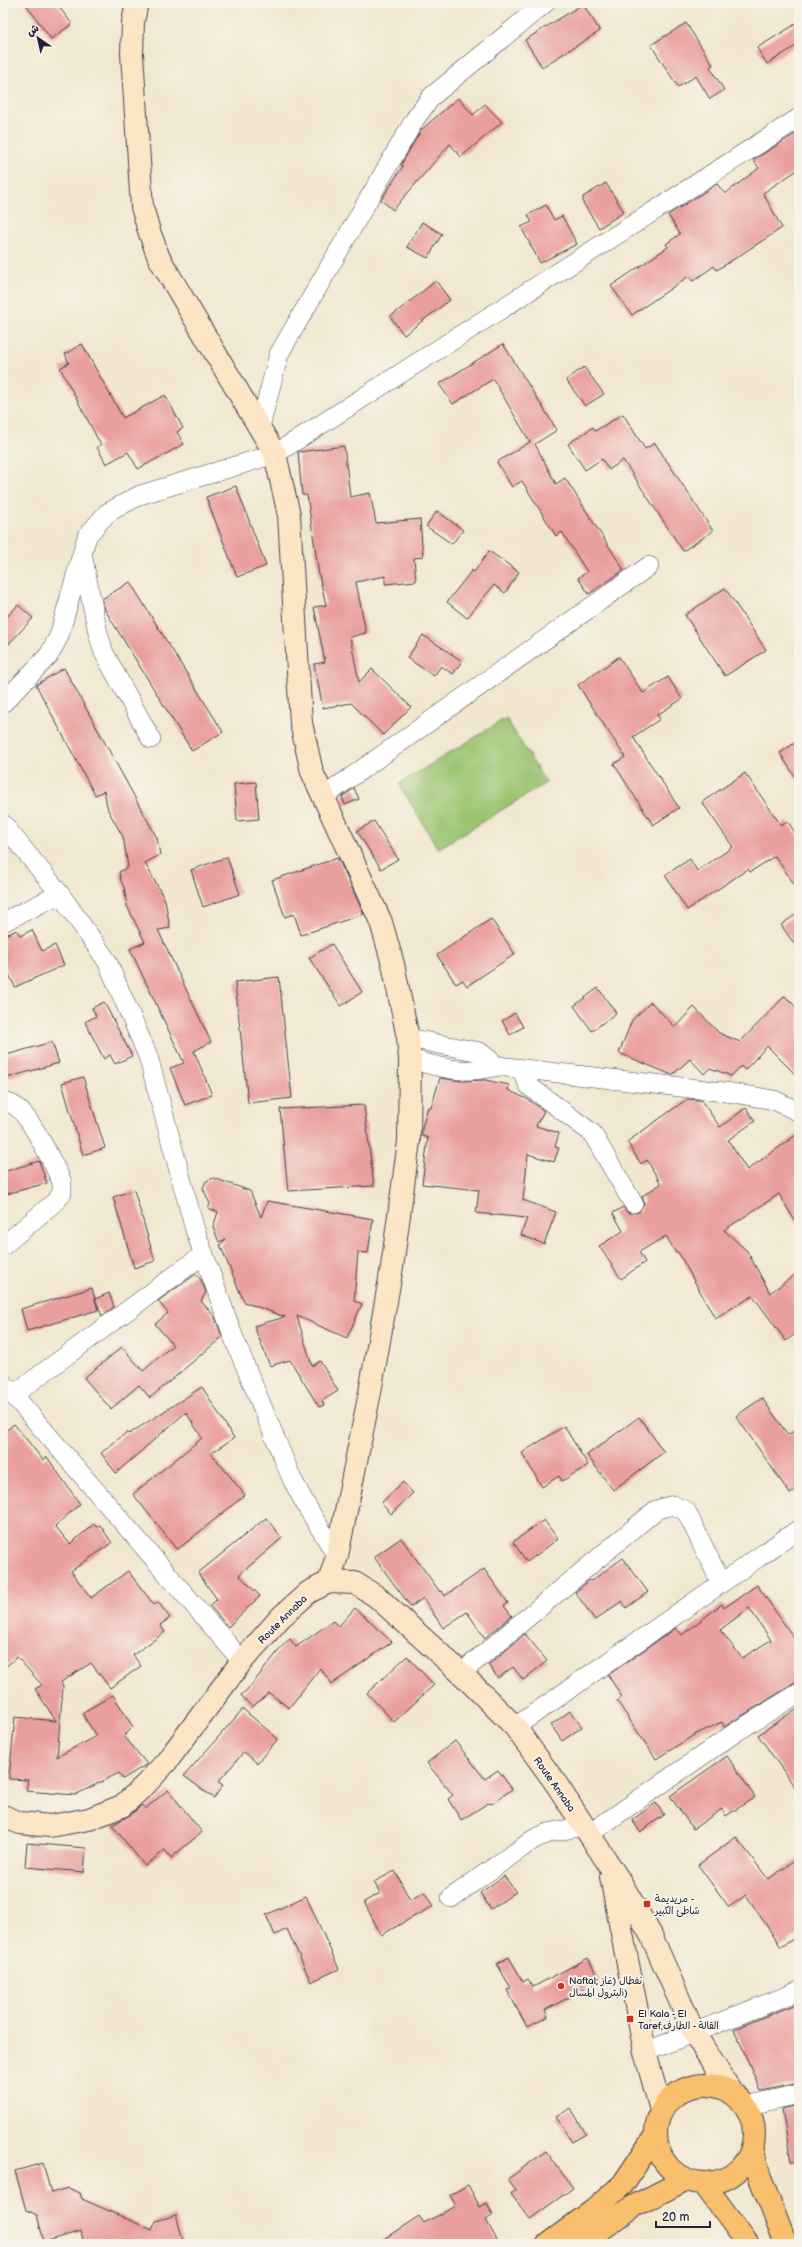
<svg xmlns="http://www.w3.org/2000/svg" width="802" height="2247" font-family="'Balsamiq Sans','Playpen Sans Arabic',sans-serif">
  <style>
    .green { fill: #9bc471; stroke: #5e7356 }
    .building { fill: #e99f9e; fill-rule: evenodd }
    .lines { fill: none; stroke-linecap: round; stroke-linejoin: round }
    .street-casing { stroke: #414051; stroke-width: 20 }
    .secondary-casing { stroke: #414051; stroke-width: 24 }
    .primary-casing { stroke: #414051; stroke-width: 24 }
    .street { stroke: #fff; stroke-width: 19 }
    .secondary { stroke: #fce5c4; stroke-width: 22 }
    .primary { stroke: #f8bf6c; stroke-width: 22 }
    .poi-dot { fill: #c8321e; stroke: #f7f3e8; stroke-width: 1.5 }
    .labels { text-anchor: middle; stroke-width: 4; stroke-linejoin: round; paint-order: stroke }
    .street-label { font-size: 10px; fill: #22223b; stroke: #f7f3e8 }
    .poi-label { font-size: 10px; fill: #22223b; stroke: #f7f3e8; text-anchor: start }
  </style>
  <rect width="100%" height="100%" fill="#f7f3e8"/>
  <filter id="ink" filterUnits="userSpaceOnUse"><feTurbulence type="fractalNoise" baseFrequency=".025" numOctaves="2"/><feDisplacementMap in="SourceGraphic" scale="8" xChannelSelector="R" yChannelSelector="G"/><feConvolveMatrix kernelMatrix="1 2 1 2 8 2 1 2 1" color-interpolation-filters="sRGB"/></filter>
  <filter id="wash" filterUnits="userSpaceOnUse"><feTurbulence type="fractalNoise" baseFrequency=".012" numOctaves="4" result="noise"/><feDisplacementMap in="SourceGraphic" scale="16" xChannelSelector="R" yChannelSelector="G"/><feGaussianBlur stdDeviation="0.9" result="paint"/><feColorMatrix in="noise" values="0 0 0 0 0 0 0 0 0 0 0 0 0 0 0 0 0 1.4 0 .05"/><feComposite in="paint" operator="in"/></filter>
  <g filter="url(#wash)">
    <rect width="100%" height="100%" fill="#f1e7cf"/>
    <!-- green -->
    <path class="green" d="M506,718L546,783L438,849L399,784Z"/>
    <g id="blocks">
      <!-- building -->
      <path class="building" d="M25,3H56L72,24L51,39Z
        M583,4L600,31L542,67L525,40Z
        M799,22V44L767,64L757,48Z
        M686,23L713,65L710,67L724,90L710,99L696,76L678,87L651,45Z
        M458,98L473,115L485,104L502,122L461,157L450,144L393,210L381,200L403,166L401,165L421,130Z
        M795,134L799,140V169L763,193L782,228L717,270L714,266L693,281L689,276L632,315L611,286L668,247L666,244L680,234L668,215L717,184L725,194L759,168L753,160Z
        M606,183L624,212L599,228L583,203V197Z
        M546,205L554,220L562,216L577,244L540,263L521,227L532,222L528,215Z
        M422,222L442,234L428,258L407,247Z
        M436,281L450,300L404,335L390,317Z
        M82,344L123,418L165,395L183,428L177,432L184,444L138,469L128,452L106,464L97,447L101,445L60,368L69,363L65,354Z
        M503,344L557,430L535,444L556,484L565,478L624,570L589,594L578,578L587,572L562,532L556,536L522,481L512,487L497,462L530,442L493,379L453,404L439,384Z
        M584,367L604,394L585,406L566,380Z
        M623,414L645,449L655,443L713,531L683,551L623,460L609,470L602,459L585,470L568,444L593,427L595,431Z
        M344,446L350,497L370,493L376,523L420,519L423,557L414,558L416,581L385,584V576L356,582L366,633L350,637L359,682L372,669L411,707L383,735L351,703L323,708L314,664L325,662L314,607L326,605L319,575L307,495H302L298,452Z
        M236,486L266,566L237,577L206,497Z
        M437,511L463,530L452,544L426,526Z
        M489,551L519,572L505,593L494,585L467,618L447,602L472,570L474,572Z
        M130,582L223,732L192,751L105,610L102,599Z
        M725,588L766,650L725,676L685,615Z
        M18,605L33,618L3,650V621Z
        M423,635L462,661L453,674L441,666L434,676L407,658Z
        M619,657L643,693L668,677L682,699L657,715L660,719L633,737L679,808L653,825L614,764L625,757L578,685Z
        M64,668L157,838L160,855L145,863L165,900L170,928L158,930L211,1042L194,1051L212,1095L185,1105L170,1068L184,1063L130,949L145,942L127,906L124,887L121,881L119,872L128,867L123,837L108,810L104,791L95,795L36,685Z
        M799,740V783L780,753Z
        M745,773L781,825L787,821L799,838V892L775,856L750,872L748,869L687,910L665,875L690,859L697,871L733,847L702,802Z
        M256,782L259,819L237,821L234,784Z
        M354,788L359,799L345,805L342,797Z
        M374,821L398,859L381,869L357,831Z
        M227,857L240,894L203,907L191,870Z
        M338,858L364,914L301,935L294,914L285,917L272,880Z
        M799,912V951L781,925Z
        M491,919L515,954L467,986L463,980L456,984L437,955Z
        M17,930L20,936L32,930L42,951L55,945L64,965L15,987L3,961V936Z
        M332,944L362,992L341,1006L309,958Z
        M279,977L292,1098L248,1103L235,982Z
        M598,988L616,1013L592,1031L574,1006Z
        M785,996L799,1010V1078L767,1046L745,1070L741,1066L731,1076L710,1068L704,1074L690,1059L672,1075L619,1053L632,1020L651,1002L675,1027L694,1007L719,1033L740,1042Z
        M104,1002L132,1056L115,1064L110,1055L104,1059L85,1022L96,1016L92,1008Z
        M515,1013L523,1027L510,1035L502,1021Z
        M52,1042L59,1063L3,1079V1056Z
        M83,1077L105,1148L83,1155L62,1083Z
        M440,1078L463,1081L485,1080L509,1085L508,1090L529,1100L544,1111L536,1126L559,1133L555,1147L559,1148L554,1162L528,1154L523,1200L556,1212L544,1244L521,1235L527,1218L476,1213L479,1190L422,1184L428,1138L422,1136V1128L428,1107L431,1108Z
        M687,1099L701,1100L720,1127L746,1108L755,1121L728,1140L747,1170L799,1133V1228L779,1194L724,1230L747,1251L770,1293L799,1272V1331L786,1341L753,1296L715,1318L678,1252L676,1253L666,1236L639,1252L645,1262L621,1279L599,1246L623,1231L613,1213L623,1207L628,1213L639,1212L644,1203L642,1196L661,1184L647,1160L641,1164L627,1142Z
        M364,1105L374,1186L288,1191L280,1109Z
        M39,1161L47,1183L3,1195V1172Z
        M214,1178L250,1191L261,1217L267,1201L373,1219L368,1253L358,1252L354,1301L362,1304L347,1338L297,1316L312,1366L320,1361L338,1391L322,1401L324,1405L319,1407L290,1360L270,1366L254,1326L285,1317L244,1302L220,1245L226,1239L219,1242L213,1227L218,1212L208,1208L210,1204L203,1188L206,1181Z
        M134,1190L155,1261L134,1268L113,1197Z
        M196,1274L201,1280L206,1292L201,1301L215,1317L222,1337L150,1398L139,1385L111,1409L84,1378L122,1347L143,1371L173,1345L155,1324L168,1313L158,1301Z
        M92,1288L98,1310L27,1331L21,1309Z
        M109,1293L114,1307L102,1316L95,1299Z
        M202,1387L234,1438L211,1453L245,1495L177,1550L133,1494L202,1438L186,1412L116,1473L101,1453L127,1432L129,1434Z
        M762,1398L788,1435L799,1427V1488L790,1494L736,1416Z
        M639,1417L664,1452L613,1490L587,1455Z
        M14,1424L43,1460L47,1457L80,1504L55,1526L70,1544L94,1524L96,1527L100,1525L112,1543L71,1571L91,1598L128,1571L154,1605L158,1602L170,1618L160,1625L165,1632L133,1655L141,1666L110,1688L91,1663L61,1682L63,1686L57,1757L96,1736L82,1713L113,1695L133,1727L124,1736L147,1764L123,1779L119,1773L75,1795L26,1791L28,1780L9,1779L15,1717L56,1721L35,1689L42,1685L17,1657L3,1669V1433Z
        M564,1426L588,1465L562,1481L559,1476L542,1487L522,1453Z
        M403,1482L413,1493L391,1514L381,1503Z
        M266,1518L282,1538L239,1575L260,1596L228,1627L210,1606L217,1599L198,1573Z
        M544,1520L558,1539L527,1562L513,1542Z
        M401,1538L440,1592L442,1591L445,1596L484,1569L508,1603L504,1606L512,1616L485,1638L467,1612L443,1628L423,1598L411,1607L374,1557Z
        M623,1558L648,1592L626,1608L622,1601L595,1620L575,1592L590,1580L591,1581Z
        M757,1585L799,1645V1682L793,1684L724,1727L722,1722L694,1735L656,1759L617,1701L622,1697L608,1675L676,1628L682,1635L722,1604L724,1608ZM749,1608L771,1640L742,1658L720,1630Z
        M355,1608L392,1642L332,1684L320,1668L289,1708L269,1693L252,1707L241,1695L249,1688L284,1644L290,1639L296,1647L333,1621L338,1627Z
        M525,1634L547,1661L523,1680L513,1667L498,1678L488,1665Z
        M407,1656L434,1685L394,1722L367,1693Z
        M799,1707V1793L758,1735Z
        M243,1709L278,1739L257,1763L244,1752L218,1782L223,1785L214,1798L184,1776Z
        M570,1711L582,1727L562,1741L551,1725Z
        M455,1741L485,1779L498,1770L512,1789L492,1804L490,1802L461,1820L448,1799L453,1795L427,1763Z
        M727,1756L755,1797L726,1816L722,1809L693,1829L670,1796Z
        M168,1790L202,1832L171,1858L165,1850L145,1866L112,1825L130,1815L142,1805L145,1809Z
        M656,1803L664,1815L640,1832L632,1820Z
        M736,1837L768,1879L799,1858V1935L781,1947L746,1895L729,1907L698,1865Z
        M27,1843L86,1848L84,1872L25,1867Z
        M395,1871L410,1900L424,1892L433,1906L381,1935L364,1902L380,1893L374,1882Z
        M504,1876L516,1892L491,1909L480,1893Z
        M306,1896L339,1969L311,1982L287,1929L275,1935L266,1915Z
        M509,1957L523,1982L528,1979L533,1987L588,1958L600,1981L545,2010L548,2017L527,2027L507,1990L511,1988L497,1964Z
        M799,2003V2083L761,2091L734,2029Z
        M799,2105V2161L791,2162L782,2109Z
        M571,2108L586,2134L572,2142L556,2117Z
        M546,2151L573,2188L530,2219L511,2194L516,2190L508,2179Z
        M43,2163L51,2193L68,2188L80,2193L82,2199L152,2230L156,2221L176,2215L184,2244H84L81,2231L44,2242L37,2215L26,2210L15,2171Z
        M468,2185L480,2207L487,2203L493,2215L486,2220L499,2244H376L419,2216L424,2223L456,2206L450,2195Z"/>
    </g>
  </g>
  <g filter="url(#ink)">
    <use href="#blocks" fill-opacity="0" stroke="#414051" stroke-width="1"/>
    <g class="lines">
      <!-- street casing -->
      <g class="street-casing">
        <path id="street" d="M260,427L279,354L415,119L431,97L545,3
          M82,554L98,633L104,653L151,739
          M3,703L49,655L59,636L87,536L107,513L140,495L275,454L799,118
          M323,797L649,566
          M3,824L60,894L107,961L148,1056L195,1230L235,1341L292,1479L307,1507L337,1556
          M3,922L60,894
          M408,1038L480,1052L497,1066
          M410,1059C442,1068 464,1075 497,1066L733,1093L774,1100L799,1112
          M521,1069L529,1086L592,1133L633,1203
          M3,1103C25,1098 53,1165 62,1182V1193L56,1201L3,1246
          M3,1383L242,1661
          M13,1395L204,1254
          M461,1673L656,1510L673,1505L686,1511L721,1583
          M515,1727L799,1529
          M589,1834L736,1732L799,1693
          M451,1898L534,1839L548,1833L584,1826
          M645,2052L799,1991
          M746,2106L799,2094"/>
      </g>
      <!-- secondary casing -->
      <g class="secondary-casing">
        <path id="secondary" d="M137,3L133,22L132,54L142,207L149,231L159,258L275,454L289,515L301,723L312,772L381,922L393,964L408,1038L410,1059L409,1141L392,1267L370,1392L337,1556L329,1582
          M3,1816L20,1823L50,1826L89,1819L122,1806L146,1784L167,1761L242,1661L281,1617L309,1592L329,1582L355,1583L377,1597L461,1673L515,1727L557,1785L621,1883L651,1935L694,2033L732,2093
          M611,1877L645,2052L661,2110"/>
      </g>
      <!-- primary casing -->
      <g class="primary-casing">
        <path id="primary" d="M656 2134a49 49 0 1 1 98 0a49 49 0 1 1-98 0Z
          M752,2147L760,2178L786,2244
          M704,2184L748,2244
          M548,2244L594,2210L623,2184L655,2136
          M581,2244L634,2206L685,2180"/>
      </g>
      <!-- street -->
      <use href="#street" class="street"/>
      <!-- secondary -->
      <use href="#secondary" class="secondary"/>
      <!-- primary -->
      <use href="#primary" class="primary"/>
    </g>
  </g>
  <!-- markers -->
  <g class="poi-dot">
    <rect x="643" y="1900" width="8" height="8" rx="2"/>
    <circle cx="561" cy="1986" r="4"/>
    <rect x="626" y="2015" width="8" height="8" rx="2"/>
  </g>
  <g class="labels">
    <!-- street labels -->
    <g class="street-label">
      <text transform="translate(282 1619) rotate(-45)" y="4">Route Annaba</text>
      <text transform="translate(555 1784) rotate(55)" y="4">Route Annaba</text>
    </g>
    <!-- poi labels -->
    <g class="poi-label">
      <text x="655" y="1902">مريديمة -<tspan x="655" dy="12">شاطئ الكبير</tspan></text>
      <text x="569" y="1984">Naftal; نفطال (غاز<tspan x="569" dy="12">البترول المسال)</tspan></text>
      <text x="638" y="2017">El Kala - El<tspan x="638" dy="12">Taref;القالة - الطارف</tspan></text>
    </g>
  </g>
  <!-- margin -->
  <rect width="802" height="2247" fill="none" stroke="#f7f3e8" stroke-width="16"/>
  <!-- north arrow -->
  <g transform="translate(38 38) rotate(326)" stroke="#f7f3e8" stroke-width="3" paint-order="stroke">
  <path d="M0-3L7 15L0 10L-7 15Z" fill="#22223b"/>
  <text y="-6" font-size="11" font-weight="bold" text-anchor="middle" fill="#22223b">ش</text>
  </g>
  <!-- scale -->
  <path d="M656 2221v6h54v-6" fill="none" stroke="#22223b" stroke-width="2"/>
  <text x="662" y="2221" font-size="12" fill="#22223b" stroke="#f7f3e8" stroke-width="3" paint-order="stroke">20 m</text>
</svg>
